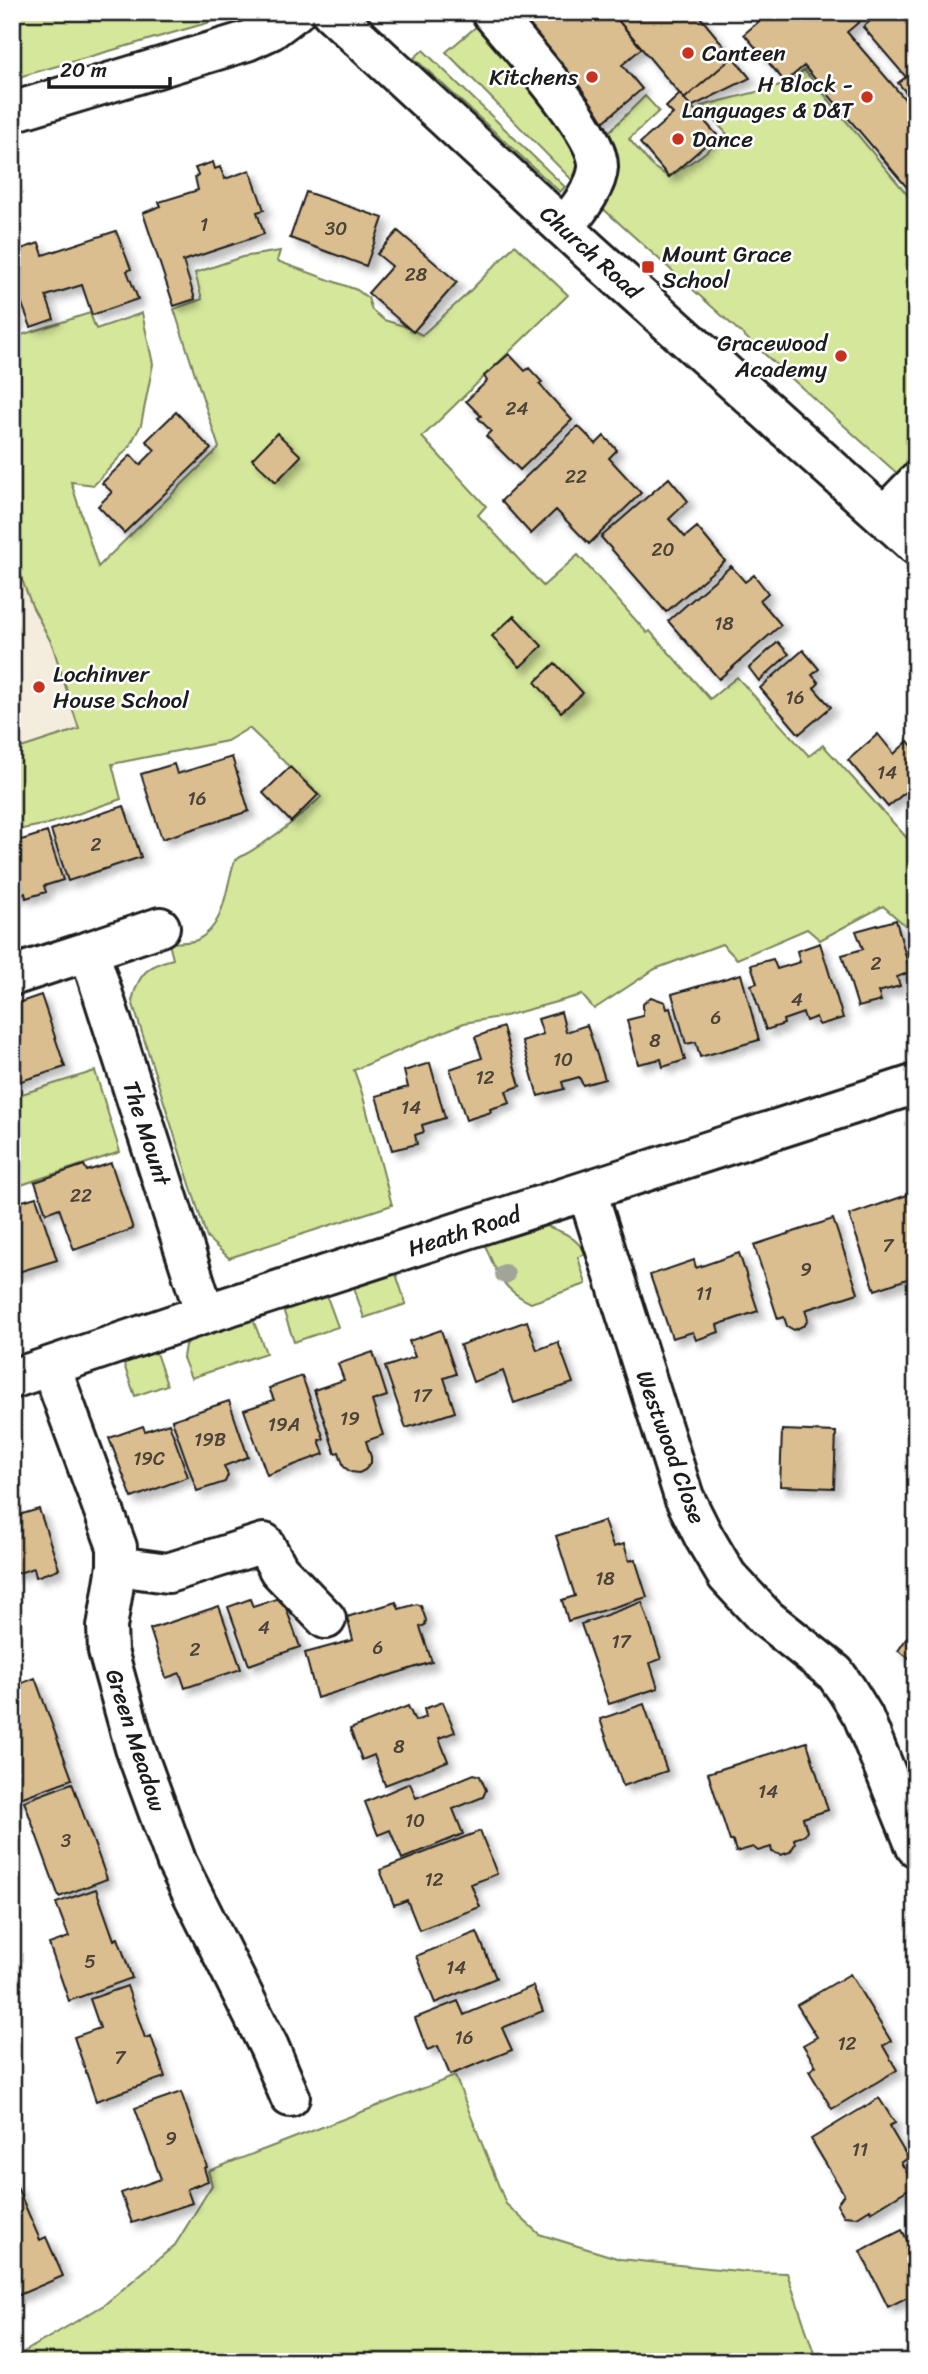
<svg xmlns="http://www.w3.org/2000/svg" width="928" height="2374" font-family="Sriracha,sans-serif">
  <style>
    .built { fill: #f4ecdd }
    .green { fill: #d5e79b; stroke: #78825c; stroke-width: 2 }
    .building { fill: #dbbe8f; stroke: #1c1c1c; stroke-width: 2; filter: url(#shadow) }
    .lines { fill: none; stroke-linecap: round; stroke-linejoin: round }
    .minor-casing { stroke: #1c1c1c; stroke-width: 44 }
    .minor { stroke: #fff; stroke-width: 38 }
    .tree { fill: #a1a497 }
    .poi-dot { fill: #c8321e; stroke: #fff; stroke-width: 2.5 }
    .labels { text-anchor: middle; stroke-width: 5; stroke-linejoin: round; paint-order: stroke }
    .number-label { font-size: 19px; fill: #4c4439 }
    .poi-label { font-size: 23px; fill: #1c1c1c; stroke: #fff; text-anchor: start }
    .street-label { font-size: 23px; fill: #1c1c1c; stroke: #fff }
  </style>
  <defs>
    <filter id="shadow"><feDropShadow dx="6" dy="6" stdDeviation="3.5" flood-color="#0004"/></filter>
  </defs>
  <rect width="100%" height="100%" fill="#fff"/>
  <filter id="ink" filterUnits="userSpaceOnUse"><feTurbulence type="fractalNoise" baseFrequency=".0143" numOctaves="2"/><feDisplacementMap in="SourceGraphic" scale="14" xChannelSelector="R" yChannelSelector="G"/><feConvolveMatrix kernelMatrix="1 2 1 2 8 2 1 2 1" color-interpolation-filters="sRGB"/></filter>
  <g filter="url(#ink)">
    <!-- built -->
    <path class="built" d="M12,553L32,606L52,644L79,730L12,751Z"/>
    <!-- green -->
    <path class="green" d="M12,12H233L221,19L12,79Z
      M483,21L568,130L582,164L572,180L446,52Z
      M423,50L565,187L560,192L414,58Z
      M804,70L916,205V463L900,476L599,205L607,134L645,96L659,111L629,139L653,167L669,177L702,155L727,134L701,106L788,84Z
      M515,245L568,295L422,437L486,506L478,515L543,586L578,555L647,633L650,631L710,699L737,677L809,756L823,745L916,848V935L883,906L820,940L807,929L737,959L722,944L655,969L594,1009L582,995L505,1016L464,1023L354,1070L362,1093L392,1205L229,1258L207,1238L132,1001C138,975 147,965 173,959L169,943C178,942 190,943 197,940C227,925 225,886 235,860C266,844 296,821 321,797L249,728L227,741L112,764L121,799L48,824L12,831V751L79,729L52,644L32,606L12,553V338L90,313L96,329L142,313L153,364L141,425L129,447L94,485L71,482L98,567L219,448L174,309L202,299L195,273L242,257L280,251L277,261L357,290L368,298L372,310L384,320L404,326L422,335L465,296Z
      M95,1071L120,1152L12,1188V1097Z
      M546,1226C564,1232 576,1237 586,1254L578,1257L586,1284L531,1303C502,1290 496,1272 485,1245Z
      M396,1274L406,1304L364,1318L354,1288Z
      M326,1294L338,1327L294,1342L283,1309Z
      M252,1317L266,1353L191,1378L183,1358L185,1345L197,1335Z
      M155,1350L167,1385L135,1396L123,1362Z
      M455,2076L506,2204L539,2234L620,2259L748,2272L787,2273L817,2362H12V2359L104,2305L175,2245L212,2185L208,2171Z"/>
    <!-- building -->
    <path class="building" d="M507,12H575L583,22L595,12H611L642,48L622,65L642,89L596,128Z
      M611,12H696L733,57L684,99Z
      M770,12H871L847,32L916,112V198L804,66L785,82L744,34Z
      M881,12H916V104L898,83L906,77L863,27Z
      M733,57L750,78L691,107L684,99Z
      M680,94L717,135L669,177L640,143L673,114L666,107Z
      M213,162L215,169L220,167L225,179L250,170L264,210L257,212L264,234L183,261L195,299L174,306L143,213L161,206L159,202L198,190L195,177L198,175L195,168Z
      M306,192L383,218L366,266L290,238Z
      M116,231L131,269L127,271L138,299L92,315L82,285L46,296L54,319L31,327L12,278V252L39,243L43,255Z
      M398,231L457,282L413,332L368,293L392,266L377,254Z
      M12,299L19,321L12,323Z
      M509,354L525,371L529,368L542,382L539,384L572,420L520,470L486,436L491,431L478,418L481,416L466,401L487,381L484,376Z
      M176,412L211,449L124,533L98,506L112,492L102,483L131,455L140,465L155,450L146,441Z
      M578,426L596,444L604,436L617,450L609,458L641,493L589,544L556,510L531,534L501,501Z
      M277,433L301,456L276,482L252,459Z
      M669,478L688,501L669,519L685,537L697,527L725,561L666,612L601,537Z
      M731,566L745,582L754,575L768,593L760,600L781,625L719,679L668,621Z
      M514,616L542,646L520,667L492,636Z
      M778,642L789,654L759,681L749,668Z
      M803,650L819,669L812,675L819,683L814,688L831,707L799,734L760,688Z
      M555,663L583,693L561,712L535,682Z
      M878,734L894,754L908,741L916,751V783L888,807L848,760Z
      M232,757L249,811L162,839L141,774L174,764L177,774Z
      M290,767L318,795L291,822L263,793Z
      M124,806L141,857L68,881L51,830Z
      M47,832L63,880L44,886L46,892L26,898L25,893L12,897V834L15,842Z
      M896,920L910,972L897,977L900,986L878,992L881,1001L858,1007L842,955L863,949L856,931Z
      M820,943L843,1018L819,1025L816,1017L806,1021L803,1013L783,1020L784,1024L766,1030L751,985L757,983L751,965L773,959L777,969L800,962L797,951Z
      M741,974L759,1040L700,1057L696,1042L686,1044L672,994Z
      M41,995L65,1067L12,1084V1005Z
      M651,997L665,1002L667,1009L670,1008L685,1060L663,1067L661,1059L638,1064L627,1020L643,1016V1004Z
      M561,1012L566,1032L587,1025L605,1079L583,1085L579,1077L562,1082L564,1089L538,1096L522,1041L543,1034L538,1019Z
      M503,1027L520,1086L506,1091L510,1103L490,1109L491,1112L466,1120L450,1069L482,1058L475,1037Z
      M430,1063L445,1118L422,1125L424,1132L415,1135L417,1144L392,1150L376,1096L408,1087L404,1071Z
      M111,1163L133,1229L74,1250L59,1208L46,1213L35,1182L84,1165L87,1171Z
      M916,1192V1276L875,1290L849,1215Z
      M36,1197L57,1260L12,1274V1204Z
      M833,1219L858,1293L805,1310L808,1319L805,1325L794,1330L787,1326L784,1317L778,1319L754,1245Z
      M739,1253L758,1311L717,1325L719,1332L696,1340L693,1332L672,1338L650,1275L694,1260L696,1268Z
      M527,1321L537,1350L558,1342L573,1383L514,1403L503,1371L473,1382L460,1345Z
      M441,1330L456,1374L444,1378L455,1412L406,1428L385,1367L415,1357L409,1341Z
      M373,1352L387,1396L372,1401L383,1435L366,1441L371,1457V1463L365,1470L359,1473L351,1472L344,1467L339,1452L335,1453L314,1390L344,1380L338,1364Z
      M302,1376L324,1439L319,1440L324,1454L267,1475L244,1410L274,1400L269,1388Z
      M229,1401L248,1457L224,1466L228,1475L225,1482L197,1491L172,1420Z
      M169,1423L188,1477L132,1498L109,1438L143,1426L145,1431Z
      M782,1430L836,1432L834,1488L780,1486Z
      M39,1509L59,1569L36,1577L34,1568L12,1575V1517Z
      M604,1521L613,1547L624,1544L629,1561L635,1559L647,1597L568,1621L562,1600L575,1596L556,1536Z
      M282,1597L300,1647L249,1665L228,1607L250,1599L253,1607Z
      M396,1602L399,1609L417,1604L421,1606L426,1620L425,1625L420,1627L432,1662L317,1698L305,1653L353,1640L347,1617Z
      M642,1602L661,1659L650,1663L658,1688L609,1704L581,1624Z
      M219,1606L241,1669L185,1688L180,1673L166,1678L150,1629Z
      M916,1624V1662L898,1651Z
      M35,1678L72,1779L12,1801V1687Z
      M443,1702L455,1732L439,1738L448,1761L385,1785L374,1755L362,1760L350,1729L408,1706L415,1721L426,1717L424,1709Z
      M644,1704L667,1771L623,1786L600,1719Z
      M807,1742L828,1810L803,1818L807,1831L805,1835L794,1839L795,1844L790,1852L781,1855L772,1852L771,1847L758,1851L753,1847L736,1852L733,1841H730L708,1773Z
      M474,1774L480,1776L486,1790L483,1797L453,1809L463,1834L402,1859L390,1830L378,1835L365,1802L410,1783L416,1798Z
      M72,1783L107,1879L59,1897L24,1801Z
      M480,1831L497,1874L471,1884L480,1907L419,1930L407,1900L394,1905L380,1870Z
      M96,1889L114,1940L118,1938L132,1978L69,2001L49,1944L69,1937L56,1903Z
      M477,1932L496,1978L435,2003L416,1956Z
      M850,1974L891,2041L883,2046L897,2070L832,2109L809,2071L816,2066L803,2045L817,2037L797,2005Z
      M127,1986L145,2038L151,2036L165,2077L96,2101L74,2037L100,2028L90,1999Z
      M533,1986L543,2011L502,2028L512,2050L450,2075L438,2046L427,2050L415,2018L458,2001L464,2015Z
      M181,2092L207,2167L204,2168L208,2181L187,2189L192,2203L132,2223L121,2193L161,2179L135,2108Z
      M879,2098L895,2123L889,2126L908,2158L901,2163L915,2185L871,2212L870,2209L857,2217L844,2216L837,2204L844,2194L811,2139Z
      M16,2185L40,2240L46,2237L63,2276L12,2298V2187Z
      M902,2230L916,2258V2293L888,2307L860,2251Z"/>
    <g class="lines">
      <!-- minor casing -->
      <g class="minor-casing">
        <path id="minor" d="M331,12L589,251L916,545
          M491,12C515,41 600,133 598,167C597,188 576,212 564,228
          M12,112L247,41L271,30L295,12
          M884,516L916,483
          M89,951L160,927
          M12,976L89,951L205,1314
          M587,1191L684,1497L704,1537L727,1576L766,1618L835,1673L847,1690L863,1716L916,1847
          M51,1367L117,1547V1566L107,1627L108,1651L135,1748L177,1863L269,2047L290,2097
          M12,1379L205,1314L916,1084
          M117,1566L168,1573L264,1543L279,1570L326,1619"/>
      </g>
      <!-- minor -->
      <use href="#minor" class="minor"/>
    </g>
    <!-- trees -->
    <circle class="tree" cx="505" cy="1274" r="10"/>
  </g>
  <!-- markers -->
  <g class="poi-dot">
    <circle cx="688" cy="53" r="7"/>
    <circle cx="592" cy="77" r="7"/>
    <circle cx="867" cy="97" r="7"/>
    <circle cx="678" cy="139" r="7"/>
    <rect x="641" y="260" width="14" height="14" rx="3.5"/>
    <circle cx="841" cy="356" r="7"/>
    <circle cx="39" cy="687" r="7"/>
  </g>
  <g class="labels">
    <!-- number labels -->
    <g class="number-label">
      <text x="204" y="231">1</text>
      <text x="336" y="235">30</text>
      <text x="416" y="281">28</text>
      <text x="517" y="415">24</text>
      <text x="576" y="483">22</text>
      <text x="663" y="556">20</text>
      <text x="724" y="630">18</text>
      <text x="795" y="704">16</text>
      <text x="887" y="779">14</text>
      <text x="197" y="805">16</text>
      <text x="96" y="851">2</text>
      <text x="876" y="970">2</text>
      <text x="797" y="1006">4</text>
      <text x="716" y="1024">6</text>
      <text x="655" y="1047">8</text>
      <text x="563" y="1066">10</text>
      <text x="485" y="1084">12</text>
      <text x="411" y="1114">14</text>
      <text x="81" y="1202">22</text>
      <text x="888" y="1252">7</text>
      <text x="806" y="1276">9</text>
      <text x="704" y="1300">11</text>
      <text x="422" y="1402">17</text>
      <text x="350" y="1425">19</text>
      <text x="284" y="1431">19A</text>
      <text x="210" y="1446">19B</text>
      <text x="149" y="1465">19C</text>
      <text x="605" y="1585">18</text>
      <text x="264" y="1634">4</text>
      <text x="621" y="1648">17</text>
      <text x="378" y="1654">6</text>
      <text x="195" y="1656">2</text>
      <text x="399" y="1753">8</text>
      <text x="768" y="1798">14</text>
      <text x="415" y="1827">10</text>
      <text x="66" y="1847">3</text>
      <text x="434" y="1886">12</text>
      <text x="90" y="1968">5</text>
      <text x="456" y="1974">14</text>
      <text x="464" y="2044">16</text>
      <text x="847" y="2050">12</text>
      <text x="120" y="2064">7</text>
      <text x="171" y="2145">9</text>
      <text x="860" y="2156">11</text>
    </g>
    <!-- poi labels -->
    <g class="poi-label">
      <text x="702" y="61">Canteen</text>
      <text x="578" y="85" text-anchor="end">Kitchens</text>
      <text x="853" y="92" text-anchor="end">H Block -<tspan x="853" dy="26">Languages &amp; D&amp;T</tspan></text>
      <text x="692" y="147">Dance</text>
      <text x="662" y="262">Mount Grace<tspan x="662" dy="26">School</tspan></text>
      <text x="827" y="351" text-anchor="end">Gracewood<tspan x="827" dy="26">Academy</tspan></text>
      <text x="53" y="682">Lochinver<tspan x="53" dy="26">House School</tspan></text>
    </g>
    <!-- street labels -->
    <g class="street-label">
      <text transform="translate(591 252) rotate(42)" y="8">Church Road</text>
      <text transform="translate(147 1133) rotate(72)" y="8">The Mount</text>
      <text transform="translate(464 1231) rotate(-18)" y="8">Heath Road</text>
      <text transform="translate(671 1447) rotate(70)" y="8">Westwood Close</text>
      <text transform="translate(136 1740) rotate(72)" y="8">Green Meadow</text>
    </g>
  </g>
  <!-- margin -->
  <rect width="928" height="2374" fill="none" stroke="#fff" stroke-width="42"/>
  <rect x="21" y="21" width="886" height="2332" fill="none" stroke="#1c1c1c" stroke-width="2.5" filter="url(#ink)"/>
  <!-- scale -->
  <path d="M49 77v10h121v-10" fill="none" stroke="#1c1c1c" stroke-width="3.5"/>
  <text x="60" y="77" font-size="21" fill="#1c1c1c" stroke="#ffffff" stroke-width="5" paint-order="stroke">20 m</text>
</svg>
